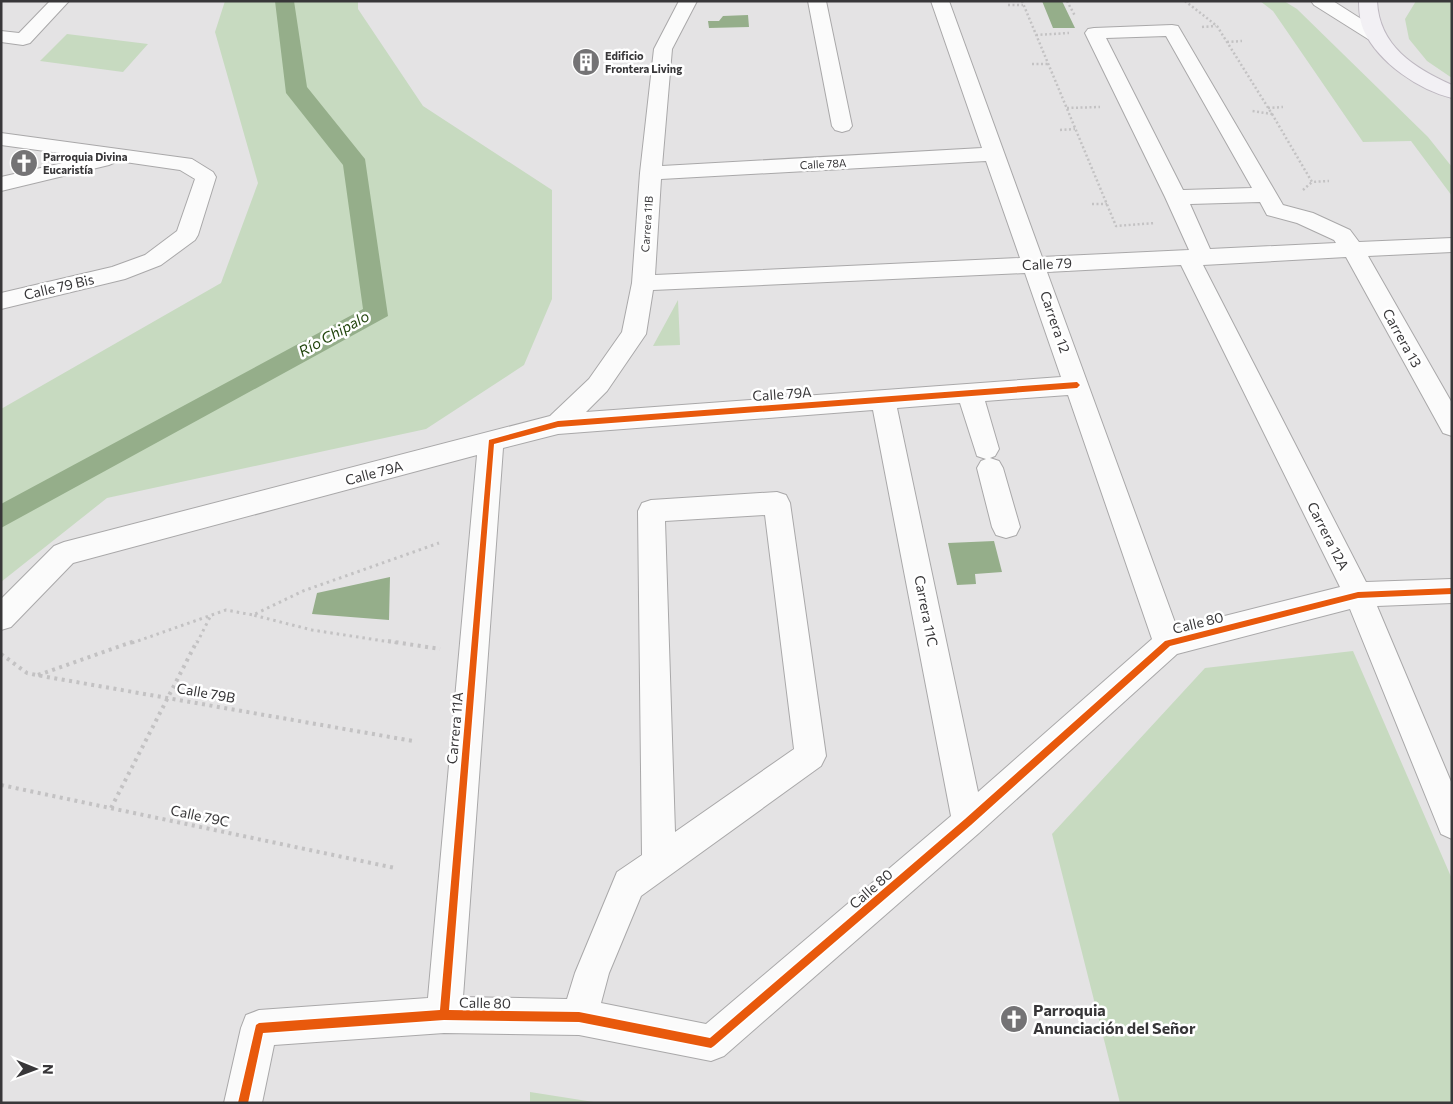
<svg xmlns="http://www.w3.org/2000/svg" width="1453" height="1104" font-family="Commissioner,sans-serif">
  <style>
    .green { fill: #c7dac0 }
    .water { fill: #95ae8a }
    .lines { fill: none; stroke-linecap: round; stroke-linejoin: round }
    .minor-casing { stroke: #a9a8a9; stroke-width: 2 }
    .major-casing { stroke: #beb8c1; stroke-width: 2 }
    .path-far2 { stroke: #c3c2c3; stroke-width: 2.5; stroke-dasharray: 2 2.5; stroke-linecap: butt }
    .path-far1 { stroke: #c3c2c3; stroke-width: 3; stroke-dasharray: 2.5 4; stroke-linecap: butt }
    .path { stroke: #c3c2c3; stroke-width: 4; stroke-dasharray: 3 4.5; stroke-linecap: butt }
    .minor { fill: #fbfbfb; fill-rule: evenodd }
    .major { fill: #f2f0f4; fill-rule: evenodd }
    .cycleway-casing { stroke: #fff; stroke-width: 3 }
    .cycleway { fill: #e8590c; fill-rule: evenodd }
    .labels { text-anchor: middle; stroke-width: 5; stroke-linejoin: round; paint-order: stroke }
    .far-poi-label { font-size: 11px; font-weight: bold; fill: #383739; stroke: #fff; text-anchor: start }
    .far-street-label { font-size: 11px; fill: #383739; stroke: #fff }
    .street-label { font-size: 14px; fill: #383739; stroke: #fff }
    .water-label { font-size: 15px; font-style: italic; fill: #22450d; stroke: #fff }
    .near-poi-label { font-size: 16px; font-weight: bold; fill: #383739; stroke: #fff; text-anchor: start }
  </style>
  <rect width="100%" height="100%" fill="#e4e3e4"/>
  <!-- green -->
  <path class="green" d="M225,1H358V9L423,106L552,190V299L524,365L426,429L107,498L1,582V409L221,283L258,183L215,32Z
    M1260,1H1284L1297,9L1428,137L1452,167V196L1411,141L1363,142L1273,11Z
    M1416,1H1452V78L1427,61L1409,39L1405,19Z
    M67,34L148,44L123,72L40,61Z
    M678,300L680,345L653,346Z
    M1353,651L1452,879V1103H1120L1052,834L1205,668Z
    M530,1092L600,1103H530Z"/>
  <!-- water -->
  <path class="water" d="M275,1H294L307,87L365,159L388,316L1,528V504L363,309L343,165L286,93Z
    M1042,1H1062L1075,28H1053Z
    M748,15L749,27L709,28L708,21H719L723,16Z
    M994,541L1002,572L975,574L976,584L957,585L948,543Z
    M390,577L389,620L312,614L317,593Z"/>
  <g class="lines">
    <!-- minor casing -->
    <g class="minor-casing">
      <path id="minor" d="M50,1H69L30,43L23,45L1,42V31L19,33Z
        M679,1H697L672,49L662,166L982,148L931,1H949L1042,257L1189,250L1165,197L1085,33L1088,29L1094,28L1172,25L1178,26L1283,205L1313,213L1350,230L1359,242L1452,238V252L1368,256L1452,403V436L1443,433L1346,257L1203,265L1366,582L1452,579V603L1377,606L1452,784V839L1441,834L1350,609L1177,654L979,833L724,1056L711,1061L579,1035L444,1033L274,1045L262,1103H224L241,1028L246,1015L259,1010L428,998L477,455L73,563L11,627L1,630V599L54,546L64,542L550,416L589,379L622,332L632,283L640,173L654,49ZM1166,36L1252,188L1183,190L1106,38ZM986,161L1020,258L655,275L661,179ZM1260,202L1267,215L1297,223L1334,240L1336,243L1210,249L1190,204ZM1181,265L1340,587L1177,628L1047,272ZM1025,273L1061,377L586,412L607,391L646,334L653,290ZM1068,395L1152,639L978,792L897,408L960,403L977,456L986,459L981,461L977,468L992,527L996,535L1006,538L1016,535L1020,527L1003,468L999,461L990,458L995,456L999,449L985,401ZM873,410L951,816L706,1024L601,1003L609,973L641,896L821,766L826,756L790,503L786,495L777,492L651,500L642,503L638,511L642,855L617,872L575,973L567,999L463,997L503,448L558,434ZM765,515L794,749L675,832L665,521Z
        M808,1H826L852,126L849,130L842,132L835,130L832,126Z
        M1311,1H1333L1380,31L1383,35L1380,39L1374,41L1368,39L1314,5Z
        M1,133L192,159L213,172L216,177L198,235L195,240L161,265L125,279L1,309V293L112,267L145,255L177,231L195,179L180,170L118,161L109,165L1,191V177L89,157L1,145Z"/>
    </g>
    <!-- major casing -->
    <g class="major-casing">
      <path id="major" d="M1359,1H1377C1379,46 1414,68 1452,85V98C1419,90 1379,63 1364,31C1360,22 1359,12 1359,1Z"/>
    </g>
    <!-- path-far2 -->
    <path class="path-far2" d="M1022,1L1116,226L1155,223
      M1067,1L1075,16
      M1185,1L1217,26L1272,114L1252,111
      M1008,5H1023
      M1202,27L1216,26
      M1036,35L1069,33
      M1227,42L1242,41
      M1032,64H1048
      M1067,108L1100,107
      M1268,108L1283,107
      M1272,114L1312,182L1329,181
      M1060,130L1075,129
      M1303,190L1312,182
      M1092,204H1107"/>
    <!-- path-far1 -->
    <path class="path-far1" d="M132,643L226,610L253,615
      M197,643L211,615
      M397,643L312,630L253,615L303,591L439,543"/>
    <!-- path -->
    <path class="path" d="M388,641L440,649
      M1,654L27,673L36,675L413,741
      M38,675L135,641
      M1,785L395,868
      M111,808L197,641"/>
    <!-- minor -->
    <use href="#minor" class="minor"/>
    <!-- major -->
    <use href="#major" class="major"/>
    <!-- cycleway casing -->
    <g class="cycleway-casing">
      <path id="cycleway" d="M1077,382L1080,385L1077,388L558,427L494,444L449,1010L579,1012L710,1038L965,819L1165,641L1358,592L1452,588V594L1358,598L1170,646L971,825L714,1046L711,1048L579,1022L444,1020L263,1033L248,1103H238L256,1025L259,1023L440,1010L489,440L558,421Z"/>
    </g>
    <!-- cycleway -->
    <use href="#cycleway" class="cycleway"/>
  </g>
  <!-- icons -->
  <defs>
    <g id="building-disc" transform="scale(1.4375)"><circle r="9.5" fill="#747375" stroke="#fff"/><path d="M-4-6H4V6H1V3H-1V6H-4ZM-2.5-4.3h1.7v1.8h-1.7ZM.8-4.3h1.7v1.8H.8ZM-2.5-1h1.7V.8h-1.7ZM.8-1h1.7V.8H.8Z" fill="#fff"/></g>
    <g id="church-disc" transform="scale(1.4375)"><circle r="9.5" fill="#747375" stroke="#fff"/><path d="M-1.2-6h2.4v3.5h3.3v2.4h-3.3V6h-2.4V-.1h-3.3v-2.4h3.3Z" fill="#fff"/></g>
  </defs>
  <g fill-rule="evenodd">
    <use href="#building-disc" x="586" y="62"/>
    <use href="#church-disc" x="24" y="163"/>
    <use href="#church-disc" x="1014" y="1019"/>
  </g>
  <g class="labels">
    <!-- far-poi labels -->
    <g class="far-poi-label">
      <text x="605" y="60">Edificio<tspan x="605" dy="13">Frontera Living</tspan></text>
      <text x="43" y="161">Parroquia Divina<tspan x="43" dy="13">Eucaristía</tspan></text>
    </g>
    <!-- far-street labels -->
    <g class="far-street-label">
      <text transform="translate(823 164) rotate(-3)" y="4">Calle 78A</text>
      <text transform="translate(647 224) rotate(-86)" y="4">Carrera 11B</text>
    </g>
    <!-- street labels -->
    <g class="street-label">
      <text transform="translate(1047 264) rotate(-3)" y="5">Calle 79</text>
      <text transform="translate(59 287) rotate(-13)" y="5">Calle 79 Bis</text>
      <text transform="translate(1055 322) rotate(71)" y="5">Carrera 12</text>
      <text transform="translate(1402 338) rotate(61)" y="5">Carrera 13</text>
      <text transform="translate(782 394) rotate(-4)" y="5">Calle 79A</text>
      <text transform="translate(374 473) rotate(-15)" y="5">Calle 79A</text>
      <text transform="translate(1328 536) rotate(63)" y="5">Carrera 12A</text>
      <text transform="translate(926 611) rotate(79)" y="5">Carrera 11C</text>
      <text transform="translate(1198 623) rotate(-14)" y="5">Calle 80</text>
      <text transform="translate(206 693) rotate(10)" y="5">Calle 79B</text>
      <text transform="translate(455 728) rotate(-85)" y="5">Carrera 11A</text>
      <text transform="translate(200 816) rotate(12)" y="5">Calle 79C</text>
      <text transform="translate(871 889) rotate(-41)" y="5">Calle 80</text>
      <text transform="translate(485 1003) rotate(1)" y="5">Calle 80</text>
    </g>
    <!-- water labels -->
    <g class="water-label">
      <text transform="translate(334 334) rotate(-29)" y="5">Río Chipalo</text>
    </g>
    <!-- near-poi labels -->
    <g class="near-poi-label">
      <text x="1033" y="1016">Parroquia<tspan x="1033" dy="18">Anunciación del Señor</tspan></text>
    </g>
  </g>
  <!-- border -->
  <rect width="1453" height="1104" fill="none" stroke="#383739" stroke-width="5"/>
  <!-- north arrow -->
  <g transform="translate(35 1069) rotate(91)" stroke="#ffffff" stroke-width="4" paint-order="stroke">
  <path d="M0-4L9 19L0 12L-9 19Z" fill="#383739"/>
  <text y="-8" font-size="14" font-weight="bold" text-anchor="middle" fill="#383739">N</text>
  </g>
</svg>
